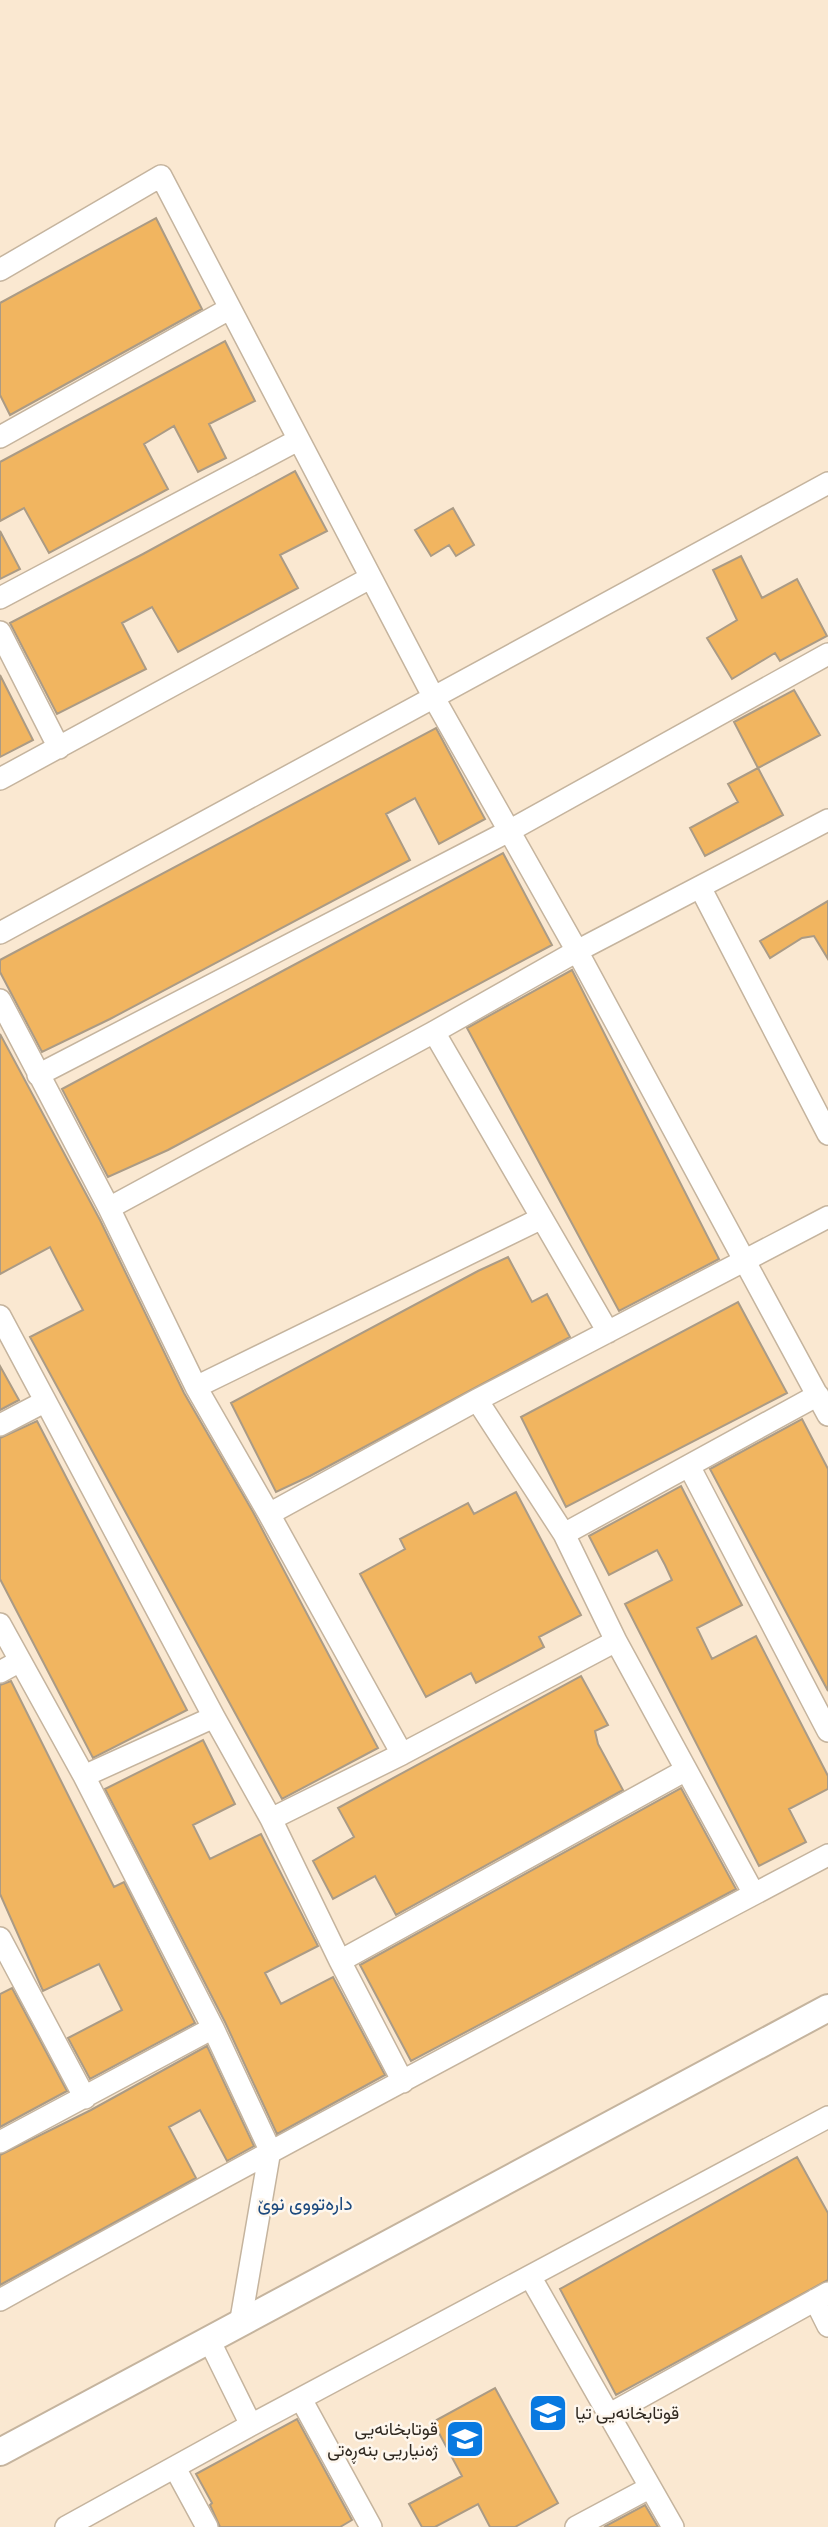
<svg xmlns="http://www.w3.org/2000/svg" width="828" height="2527" font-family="'Archivo Narrow',Vazirmatn,sans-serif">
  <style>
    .building { fill: #f1b560; stroke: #ab9b85; stroke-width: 2 }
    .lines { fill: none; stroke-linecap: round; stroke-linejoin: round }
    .minor-casing { stroke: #c5b49e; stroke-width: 24 }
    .tertiary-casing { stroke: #c5b49e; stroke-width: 30 }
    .minor { stroke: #fff; stroke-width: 21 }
    .tertiary { stroke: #fff; stroke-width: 26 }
    .labels { text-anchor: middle; stroke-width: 5; stroke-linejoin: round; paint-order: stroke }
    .poi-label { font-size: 18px; fill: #302921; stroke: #fef7ee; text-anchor: start }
    .neighbourhood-label { font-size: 19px; fill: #1c497d; stroke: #fef7ee }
  </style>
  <rect width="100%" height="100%" fill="#fae8d1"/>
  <!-- building -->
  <path class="building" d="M156,218L202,309L10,415L0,395V303Z
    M225,341L255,401L209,424L226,458L198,472L174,426L144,444L168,489L49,553L24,508L0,521V462Z
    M295,471L327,531L280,555L298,588L178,652L152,607L122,623L146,669L57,714L10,623L143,554Z
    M453,508L474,545L456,556L449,545L431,556L415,530Z
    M0,531L20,569L0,579Z
    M741,556L762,598L797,579L827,636L780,661L775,653L732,679L707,638L737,620L713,570Z
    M0,675L33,740L0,757Z
    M794,690L820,735L758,768L783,815L705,856L690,828L738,802L728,784L758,768L734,722Z
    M436,728L485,819L439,844L415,798L386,814L410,860L110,1019L42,1052L0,972V960Z
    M503,853L552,945L168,1150L108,1177L62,1089Z
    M828,901V959L814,936L802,938L770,958L760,941Z
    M572,970L719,1259L619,1311L467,1028Z
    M0,1034L100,1220L184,1393L253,1512L378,1748L282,1799L30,1337L83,1310L67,1280L50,1247L0,1274Z
    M508,1257L532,1302L547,1294L570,1337L310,1476L276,1492L231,1403L478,1271Z
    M738,1302L787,1393L566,1507L521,1417Z
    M0,1366L19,1400L0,1410Z
    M802,1419L828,1469V1691L710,1469Z
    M37,1421L187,1710L93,1758L0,1579V1438Z
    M681,1486L742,1605L697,1628L712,1659L756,1636L828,1776V1789L789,1809L806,1842L759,1866L625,1604L672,1580L665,1565L657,1550L609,1575L589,1536Z
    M516,1492L581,1615L539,1637L544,1647L476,1683L471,1673L426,1697L360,1574L405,1549L400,1539L468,1503L474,1514Z
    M581,1676L608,1725L595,1731L598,1744L623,1790L396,1915L375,1876L333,1899L313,1861L354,1837L338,1808Z
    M11,1681L114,1887L124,1882L195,2023L90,2079L68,2038L122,2010L99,1964L43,1991L0,1894V1685Z
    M203,1740L235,1804L193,1825L210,1859L261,1834L318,1946L265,1973L281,2004L333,1977L385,2075L277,2134L225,2022L105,1789Z
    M681,1788L736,1889L411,2061L360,1965Z
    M12,1988L67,2091L0,2127V1994Z
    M207,2046L254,2146L227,2161L200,2110L169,2127L196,2178L0,2285V2155L91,2110Z
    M797,2157L828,2213V2280L616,2395L560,2289Z
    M495,2388L558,2503L515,2527H490L478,2504L435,2527H422L409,2504L462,2476L433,2422Z
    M297,2419L352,2520L340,2527H220L210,2505L212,2503L196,2474Z
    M645,2505L658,2527H604Z"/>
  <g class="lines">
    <!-- minor casing -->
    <g class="minor-casing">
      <path id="minor" d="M0,270L161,176L434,698L577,951L828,1415
        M0,437L229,309
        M0,598L298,440
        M0,632L59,748
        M0,779L370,578
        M700,887L828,1134
        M0,933L828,483
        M0,1000L109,1208L196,1387L269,1514L402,1754
        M434,1032L608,1332
        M38,1075L509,831L828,654
        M109,1208L434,1032L577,951L828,820
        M0,1316L214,1717L271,1819L340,1961L403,2082
        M196,1387L542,1218
        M477,1400L564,1534L616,1641L754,1894
        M0,1425L44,1402
        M689,1466L828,1731
        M269,1514L477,1400L828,1217
        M564,1534L818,1395
        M0,1624L84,1776L213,2028L270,2150L240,2325
        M0,1672L20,1661
        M84,1776L214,1717
        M271,1819L402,1754L616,1641
        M0,1938L85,2098
        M340,1961L686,1770
        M0,2142L213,2028
        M531,2278L673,2527
        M0,2300C274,2148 551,2001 828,1855
        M815,2300L828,2326
        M210,2342L251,2425
        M301,2399L371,2527
        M610,2414L828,2293
        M175,2468L207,2527
        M66,2527L251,2425L828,2117
        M576,2527L649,2488"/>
    </g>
    <!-- tertiary casing -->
    <g class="tertiary-casing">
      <path id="tertiary" d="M0,2452L828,2008"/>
    </g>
    <!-- minor -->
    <use href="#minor" class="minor"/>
    <!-- tertiary -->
    <use href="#tertiary" class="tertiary"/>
  </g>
  <!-- icons -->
  <defs>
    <g id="school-square" transform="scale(2.0125)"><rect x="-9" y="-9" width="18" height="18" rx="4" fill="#0879e0" stroke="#fef7ee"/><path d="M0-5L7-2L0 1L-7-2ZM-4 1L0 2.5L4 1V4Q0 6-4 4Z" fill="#fff"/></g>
  </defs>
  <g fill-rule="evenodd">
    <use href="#school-square" x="548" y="2413"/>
    <use href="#school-square" x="465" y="2439"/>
  </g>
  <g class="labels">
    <!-- poi labels -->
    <g class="poi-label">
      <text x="575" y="2419">قوتابخانەیی تیا</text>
      <text x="438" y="2435" text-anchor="end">قوتابخانەیی<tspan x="438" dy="21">ژەنیاریی بنەڕەتی</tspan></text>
    </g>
    <!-- neighbourhood labels -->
    <g class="neighbourhood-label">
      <text x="305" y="2210">دارەتووی نوێ</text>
    </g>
  </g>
</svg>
